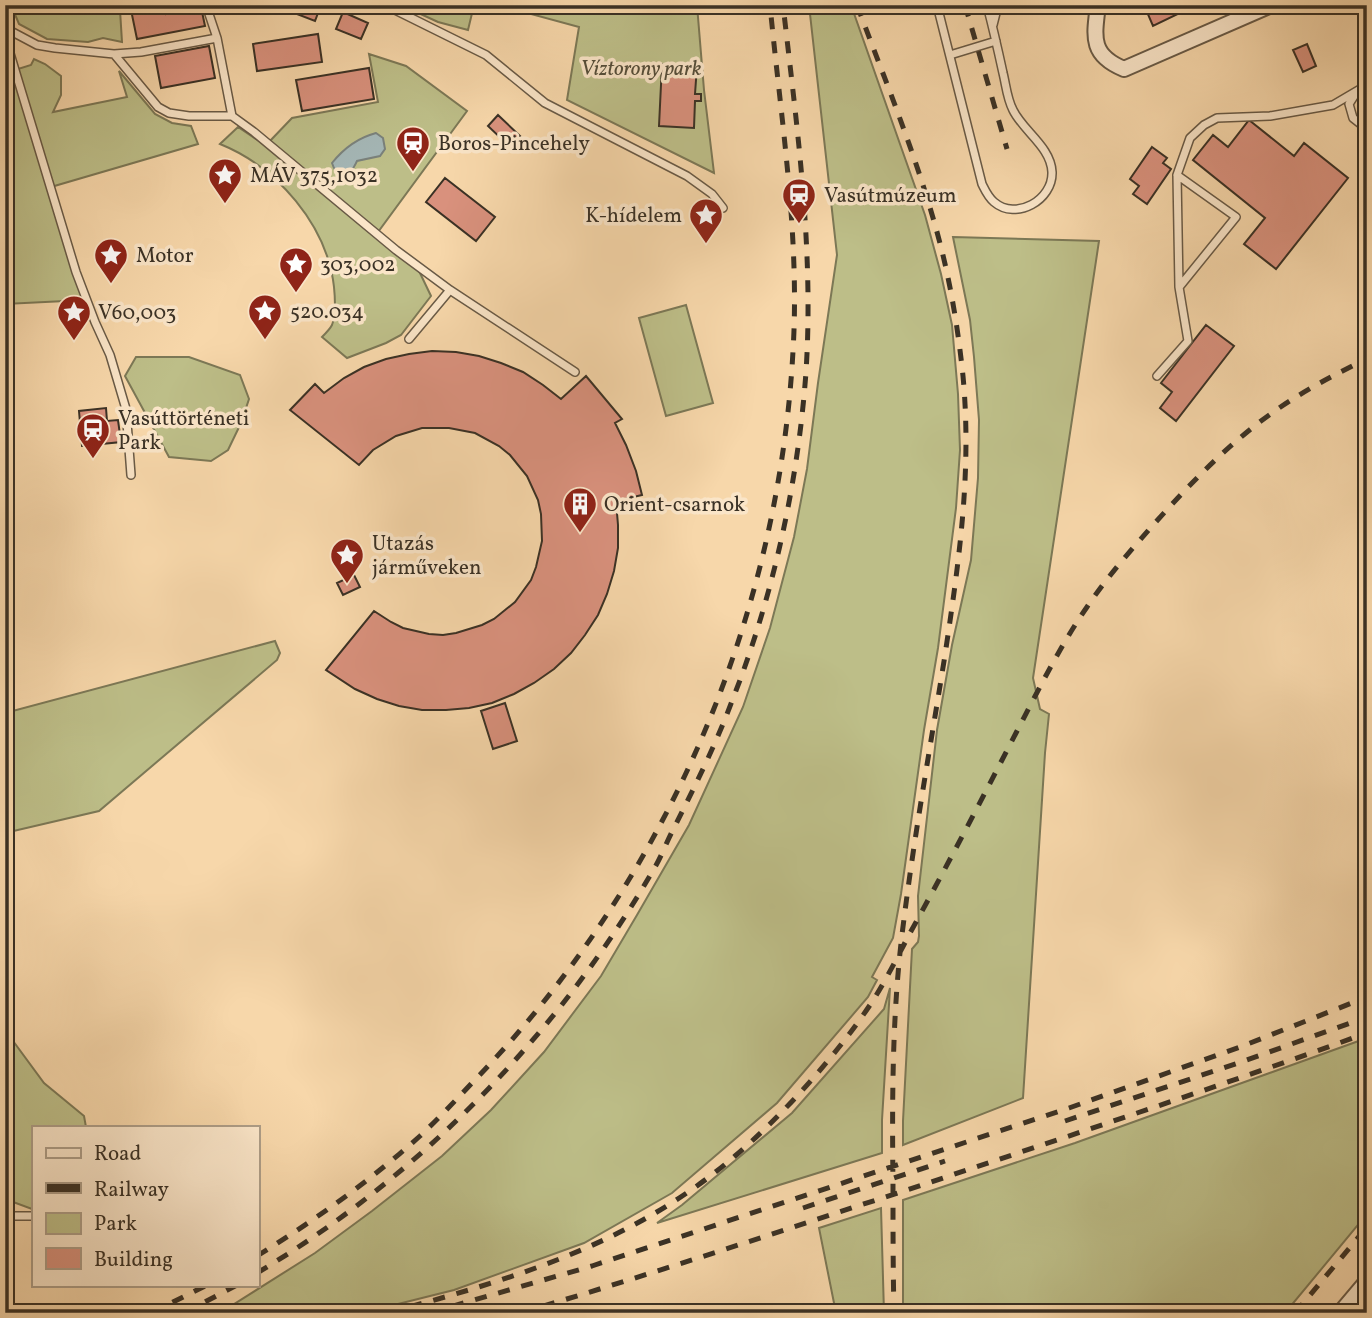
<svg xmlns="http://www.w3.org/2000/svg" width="1372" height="1318" font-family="Vollkorn,serif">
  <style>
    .green { fill: #bdbe88; stroke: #7c7856; stroke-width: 2 }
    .water { fill: #a4b6b5; stroke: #7a817b; stroke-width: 2 }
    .building { fill: #d9917d; stroke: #3a3125; stroke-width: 2 }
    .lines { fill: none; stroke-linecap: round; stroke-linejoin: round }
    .lane-casing { stroke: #695a46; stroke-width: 10 }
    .street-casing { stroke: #695a46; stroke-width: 18 }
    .lane { stroke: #fae5c8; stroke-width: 7 }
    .street { stroke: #fae5c8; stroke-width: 14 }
    .rail { stroke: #3a3125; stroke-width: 5; stroke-dasharray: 12 12; stroke-linecap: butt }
    .labels { text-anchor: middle; stroke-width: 7; stroke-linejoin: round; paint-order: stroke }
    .park-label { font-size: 21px; font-style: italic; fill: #544d39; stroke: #fae5c8 }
    .poi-label { font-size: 21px; fill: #3a3125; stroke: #fae5c8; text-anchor: start }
  </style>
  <rect width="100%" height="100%" fill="#f7d7aa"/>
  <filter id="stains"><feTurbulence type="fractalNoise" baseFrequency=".00286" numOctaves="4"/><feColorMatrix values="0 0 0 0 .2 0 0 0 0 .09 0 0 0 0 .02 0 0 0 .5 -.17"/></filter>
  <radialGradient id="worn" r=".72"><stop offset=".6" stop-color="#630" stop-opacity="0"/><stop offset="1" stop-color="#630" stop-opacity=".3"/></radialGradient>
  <!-- green -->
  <path class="green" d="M11,5H121L120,10L122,42L103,38L88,42L47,39L19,24Z
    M401,5H474L468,30L438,22Z
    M498,5H697L704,90L714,173L567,100L579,27Z
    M809,5H851L925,215L941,274L952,325L958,394L960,450L956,508L938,648L924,730L901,894L893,938L872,977L877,980L868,997L777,1103L672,1193L584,1243L454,1290L362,1313H220L315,1253L372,1211L442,1156L491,1110L544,1052L601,976L637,915L689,825L743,707L770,628L794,537L807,469L818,383L837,255Z
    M5,37L15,70L31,65L34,59L45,64L61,76V95L53,112L127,97L119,71L155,114L172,123L191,126L198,144L51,187L85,300L5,304Z
    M369,54L406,66L467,111L378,232L269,142L292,118L378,102Z
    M238,127L271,149L319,190L419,271L431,296L401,335L386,343L347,358L322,337C325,334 330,329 332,325C336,315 335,297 334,287C327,225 277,167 220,144Z
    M953,237L1099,241L1033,678L1040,709L1049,714L1045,753L1023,1098L903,1145V1121L912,949L918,942L919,936L918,896L937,730L952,645L971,560L978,478L979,420L974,357L970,320Z
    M686,305L713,403L666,416L639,318Z
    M136,357H189L240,375L249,399L241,423L228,450L211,461L169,457L125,376Z
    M275,641L280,653L277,660L99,811L5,833V713Z
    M890,988L882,1120V1153L657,1223L682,1205L792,1113L884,1009Z
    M5,1030L44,1083L84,1116L86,1127H33V1209H32L5,1199Z
    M1367,1038V1214L1285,1313H903V1200L1075,1143Z
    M881,1208L884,1313H836L819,1228Z"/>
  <!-- water -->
  <path class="water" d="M376,133L383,138L385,149L380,156L357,161C355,165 354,168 351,171C342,183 335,172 332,163C344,148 357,138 376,133Z"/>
  <!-- building -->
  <path class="building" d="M130,5H164L166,14L201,7L205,26L137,39Z
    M292,5H321L315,21L289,11Z
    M1144,5H1182L1184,11L1153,26Z
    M343,12L368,23L361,39L336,29Z
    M318,34L322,62L257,71L253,44Z
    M1307,44L1316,66L1303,72L1293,50Z
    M209,46L215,78L161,88L155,56Z
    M662,64L697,66L695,94H701V101H695L694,128L659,126Z
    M369,68L374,99L302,111L296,80Z
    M498,115L520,136L509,146L488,126Z
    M1249,120L1294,156L1304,143L1348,178L1276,269L1244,244L1265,218L1193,160L1213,135L1228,147Z
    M1152,147L1167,158L1163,163L1171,169L1147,204L1133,194L1139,186L1130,179Z
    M445,178L495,217L476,241L426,202Z
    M1206,325L1234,346L1176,421L1160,408L1172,392L1161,383Z
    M432,351L456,352L479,356L501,363L523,372L543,385L561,399L586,376L622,419L615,423L626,445L636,471L642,495L616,501L618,525V548L614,571L607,594L598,615L585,635L571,653L554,669L534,683L514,694L492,703L469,708L446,710H422L399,706L377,699L355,689L326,670L374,611L391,622L403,628L429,634L443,635L456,633L482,625L494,619L515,602L531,580L536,567L542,541L541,514L538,500L527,476L510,455L499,446L475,433L449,428H422L396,436L373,450L359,465L290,410L315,384L324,393L344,378L364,367L386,359L409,354Z
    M106,408L107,421L118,420L121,442L82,446L79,411Z
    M354,575L360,587L343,595L337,583Z
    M505,703L517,741L493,749L481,711Z"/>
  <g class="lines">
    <!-- lane casing -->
    <g class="lane-casing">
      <path id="lane" d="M206,5L217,38L232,116
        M385,5L486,55L545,103L687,176L712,194L723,208
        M937,5L982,184C985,190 988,197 994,202C1016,221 1053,200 1052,172C1051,147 1023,131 1013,110C1007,99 1006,85 1003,73C998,50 993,28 987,5
        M993,25L998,5
        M5,28L37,45L55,48L114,54L158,107L169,113L189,116H232L254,132L396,250L450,290L575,372
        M5,37L76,272L95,322L110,355L126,409L131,475
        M114,54L141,52L217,38
        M950,55L996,41
        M1356,93L1349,104L1353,118L1367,129
        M1177,175L1236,217L1180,286
        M409,339L450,290
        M1157,376L1188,341L1179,287L1177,175L1190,138L1204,125L1217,118L1270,116L1333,105L1367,85
        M5,1216H33"/>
    </g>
    <!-- street casing -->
    <g class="street-casing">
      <path id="street" d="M1098,5C1094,37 1090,55 1124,69L1271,5
        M1340,1313L1367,1281"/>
    </g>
    <!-- lane -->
    <use href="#lane" class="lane"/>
    <!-- street -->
    <use href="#street" class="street"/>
    <!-- rail -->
    <path class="rail" d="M857,5C885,80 916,155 937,232C950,279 958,328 963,376C972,472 959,561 945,655C931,743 915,831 904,919C892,1008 892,1097 893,1186C893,1228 893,1270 894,1313
      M965,5L1007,149
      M1065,1121L1244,1061L1367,1017
      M803,1208L945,1161
      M257,1256C315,1220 370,1181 420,1136C438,1119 454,1102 471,1084C662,888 778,625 793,351C800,236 781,120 770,5
      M257,1273C421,1175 560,1033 655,867C662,855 667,841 674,828C695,786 716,744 732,701C773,597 798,483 806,372C814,249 797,127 783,5
      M151,1313L207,1285
      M184,1313L237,1285
      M387,1313C513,1279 633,1244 735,1156C783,1115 837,1055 872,1002C886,980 898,956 910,933C947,866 982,799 1017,731C1039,689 1060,646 1087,607C1107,577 1131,550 1154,524C1181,494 1209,464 1240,438C1278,405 1322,380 1367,359
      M429,1313L592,1266L1069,1108L1240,1047L1367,997
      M520,1313C656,1273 790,1228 925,1184C1072,1135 1220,1086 1367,1033
      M1295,1313L1367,1227"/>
  </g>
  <!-- icons -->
  <defs>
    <g id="station-pin" transform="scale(1.75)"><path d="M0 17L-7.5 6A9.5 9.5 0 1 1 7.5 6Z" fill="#8f2418" stroke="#fae5c8"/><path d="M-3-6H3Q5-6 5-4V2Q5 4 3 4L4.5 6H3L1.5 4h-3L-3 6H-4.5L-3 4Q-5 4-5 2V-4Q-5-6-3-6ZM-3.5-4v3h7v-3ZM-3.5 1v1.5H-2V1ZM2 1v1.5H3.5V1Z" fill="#fff"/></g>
    <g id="sight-pin" transform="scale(1.75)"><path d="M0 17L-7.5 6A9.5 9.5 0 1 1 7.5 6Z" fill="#8f2418" stroke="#fae5c8"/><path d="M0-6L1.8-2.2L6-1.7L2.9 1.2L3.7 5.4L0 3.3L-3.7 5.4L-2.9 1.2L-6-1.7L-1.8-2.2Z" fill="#fff"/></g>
    <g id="building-pin" transform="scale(1.75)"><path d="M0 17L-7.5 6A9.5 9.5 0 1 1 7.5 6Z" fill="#8f2418" stroke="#fae5c8"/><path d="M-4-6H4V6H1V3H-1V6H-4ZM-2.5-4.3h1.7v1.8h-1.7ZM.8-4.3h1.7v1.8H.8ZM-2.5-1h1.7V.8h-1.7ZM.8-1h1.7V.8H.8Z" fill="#fff"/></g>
  </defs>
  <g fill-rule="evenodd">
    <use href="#station-pin" x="413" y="143"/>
    <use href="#sight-pin" x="225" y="175"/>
    <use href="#station-pin" x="799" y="195"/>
    <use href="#sight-pin" x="706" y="215"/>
    <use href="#sight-pin" x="111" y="255"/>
    <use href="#sight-pin" x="296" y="264"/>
    <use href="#sight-pin" x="265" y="311"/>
    <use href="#sight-pin" x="74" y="312"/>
    <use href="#station-pin" x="93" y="430"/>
    <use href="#building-pin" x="580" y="504"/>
    <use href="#sight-pin" x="347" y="555"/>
  </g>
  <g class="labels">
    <!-- park labels -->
    <g class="park-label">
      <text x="641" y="75">Víztorony park</text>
    </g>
    <!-- poi labels -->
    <g class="poi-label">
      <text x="438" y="150">Boros-Pincehely</text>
      <text x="250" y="182">MÁV 375,1032</text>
      <text x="824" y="202">Vasútmúzeum</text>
      <text x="682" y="222" text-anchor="end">K-hídelem</text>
      <text x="136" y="262">Motor</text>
      <text x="320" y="271">303,002</text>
      <text x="290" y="318">520.034</text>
      <text x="98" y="319">V60,003</text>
      <text x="118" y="425">Vasúttörténeti<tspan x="118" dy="24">Park</tspan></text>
      <text x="604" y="511">Orient-csarnok</text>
      <text x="372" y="550">Utazás<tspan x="372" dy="24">járműveken</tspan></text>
    </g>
  </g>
  <!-- margin -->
  <rect width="1372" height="1318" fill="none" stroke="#f7d7aa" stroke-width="28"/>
  <rect x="7" y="7" width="1358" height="1304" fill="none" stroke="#3a3125" stroke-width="3.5"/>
  <rect x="14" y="14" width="1344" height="1290" fill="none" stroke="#3a3125" stroke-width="2"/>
  <!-- legend -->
  <rect x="32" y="1126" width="228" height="161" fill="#fae5c8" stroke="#ad9d87" stroke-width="2"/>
  <rect x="46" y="1148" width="35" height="10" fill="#fae5c8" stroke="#ad9d87" stroke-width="2"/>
  <text x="94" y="1160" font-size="21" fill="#3a3125">Road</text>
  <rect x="46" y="1183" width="35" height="10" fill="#3a3125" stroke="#ad9d87" stroke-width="2"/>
  <text x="94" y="1196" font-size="21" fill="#3a3125">Railway</text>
  <rect x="46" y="1213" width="35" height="21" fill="#bdbe88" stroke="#ad9d87" stroke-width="2"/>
  <text x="94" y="1230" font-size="21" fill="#3a3125">Park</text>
  <rect x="46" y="1248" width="35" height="21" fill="#d9917d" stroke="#ad9d87" stroke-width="2"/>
  <text x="94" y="1266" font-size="21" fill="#3a3125">Building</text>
  <rect width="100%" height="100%" filter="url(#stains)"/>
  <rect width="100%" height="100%" fill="url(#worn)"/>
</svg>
